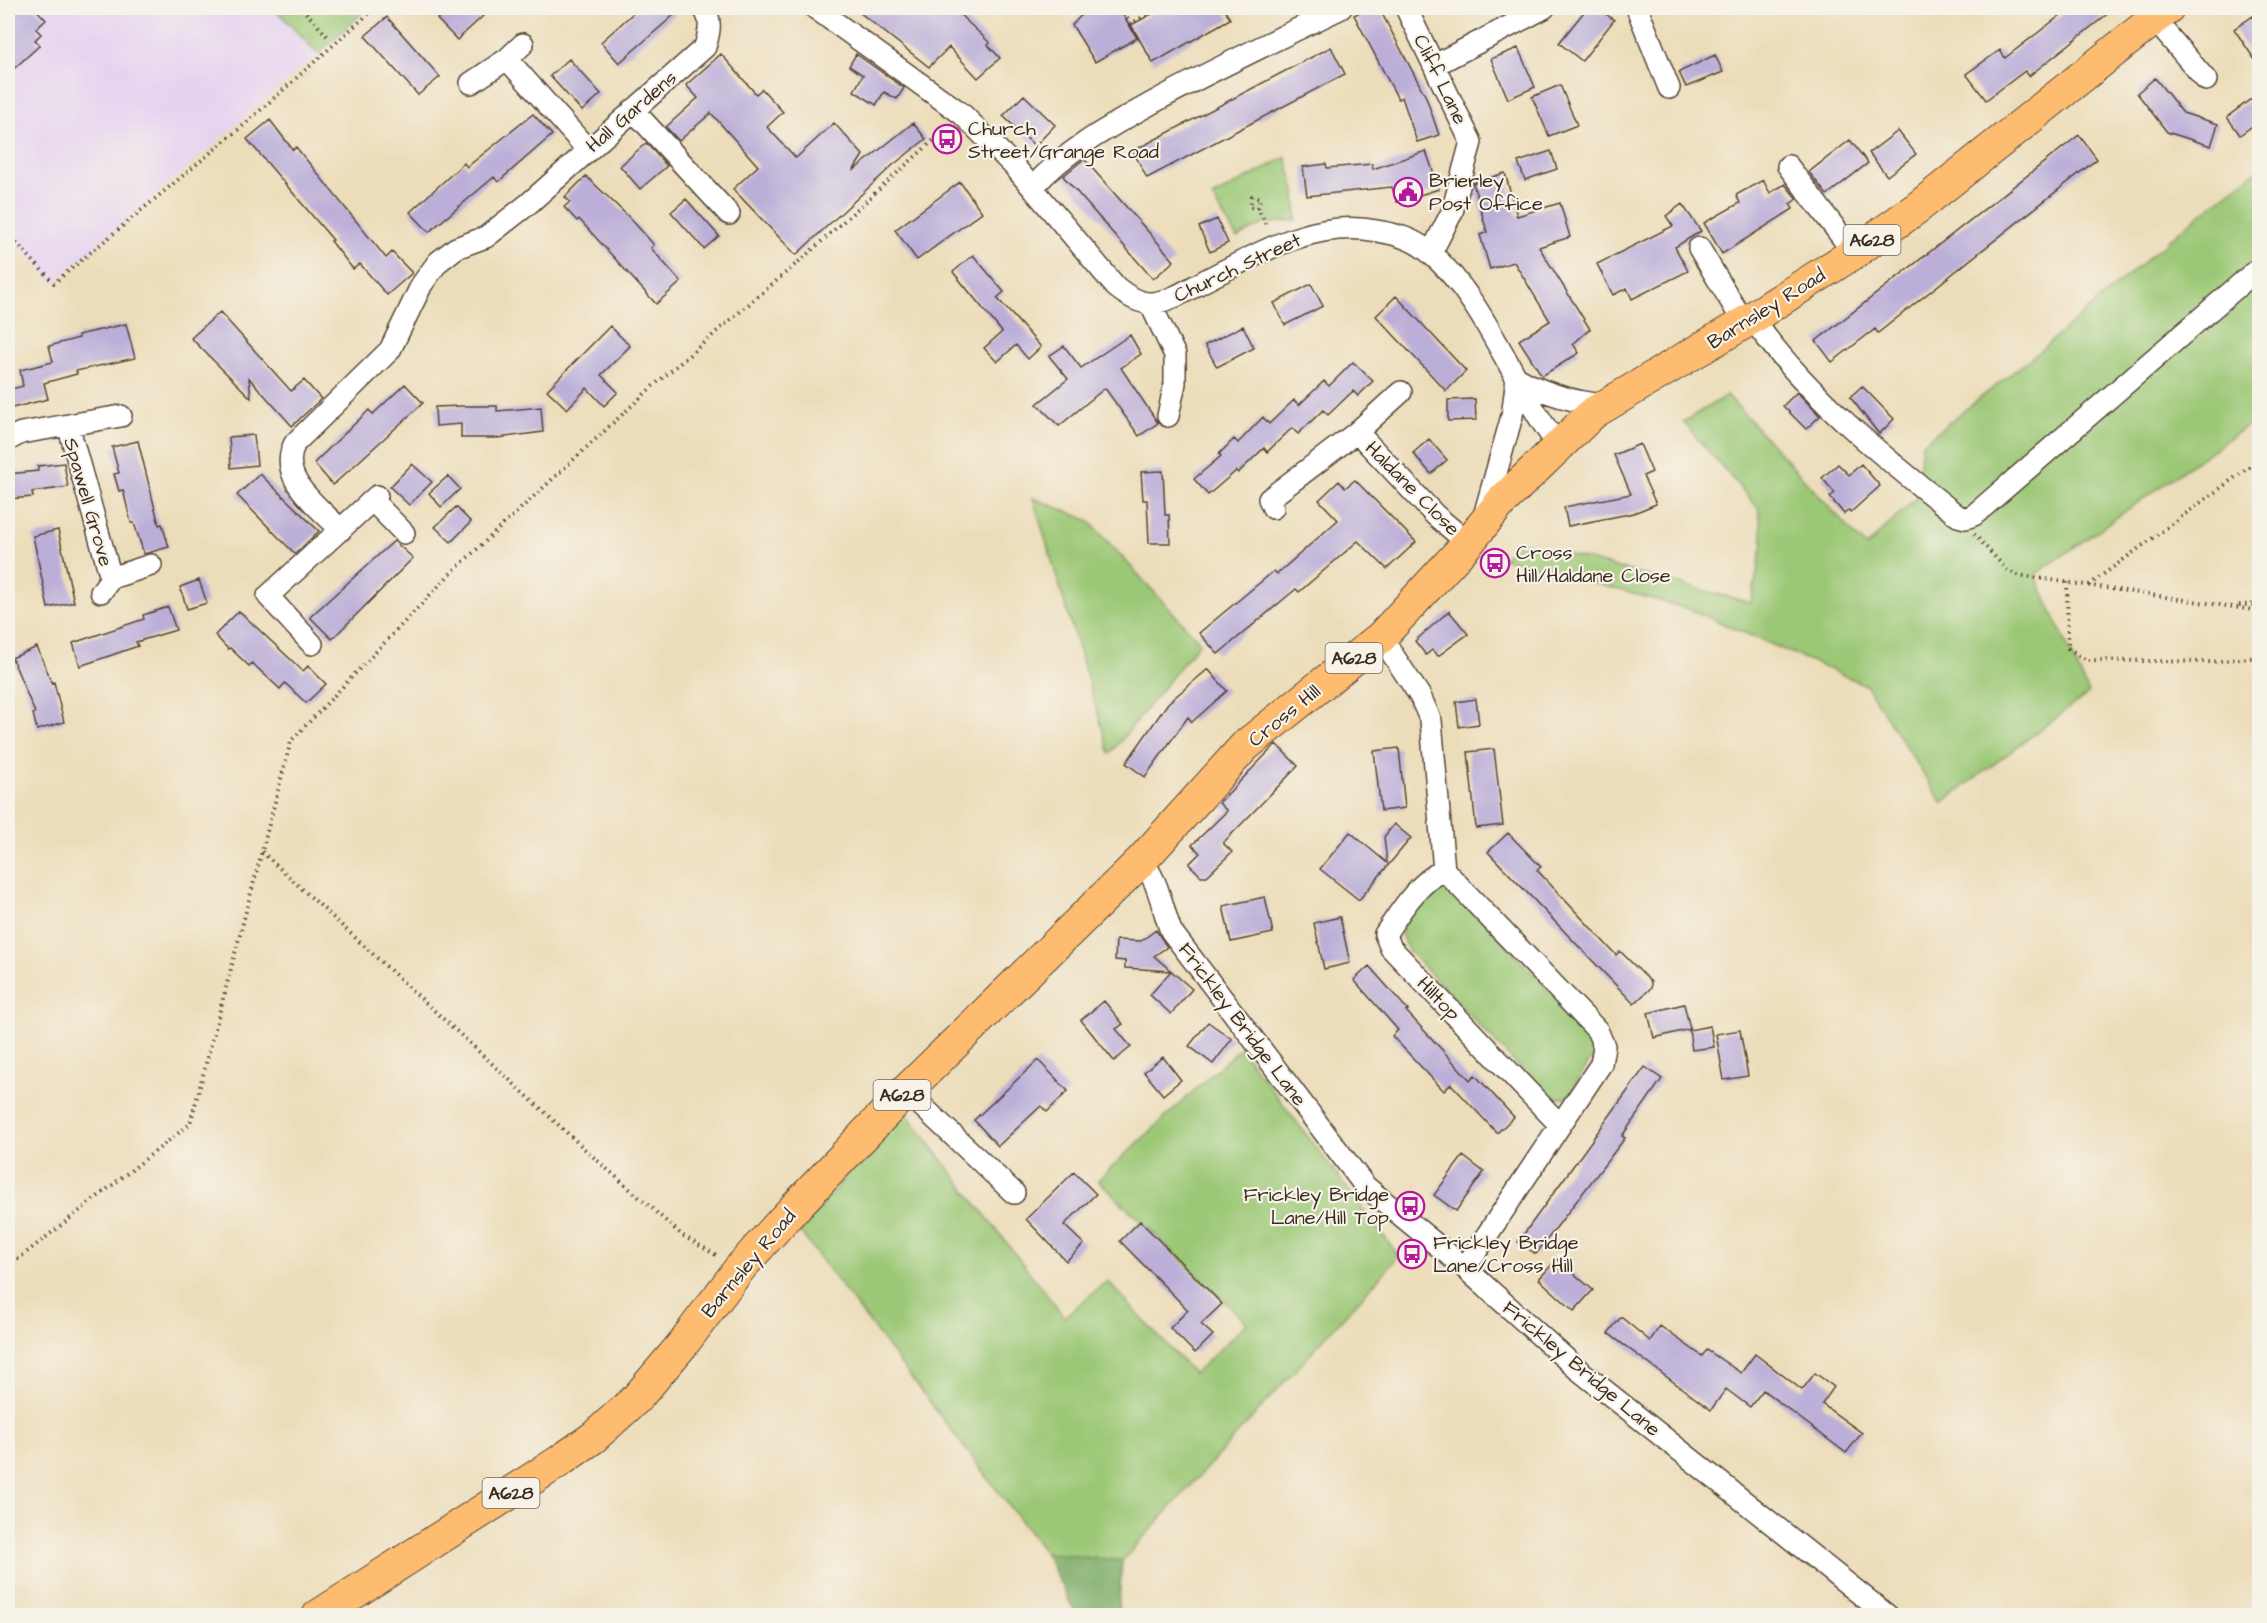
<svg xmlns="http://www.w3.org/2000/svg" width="2267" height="1623" font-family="'Architects Daughter',sans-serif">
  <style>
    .built { fill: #e5d3f1 }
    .green { fill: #9bc876; stroke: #6b794a; stroke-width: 1.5 }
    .forest { fill: #7cac67; stroke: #5c6b42; stroke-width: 1.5 }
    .building { fill: #bbaed8 }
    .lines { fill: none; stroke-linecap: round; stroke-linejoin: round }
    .minor-casing { stroke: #564535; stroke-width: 24 }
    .highway-casing { stroke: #564535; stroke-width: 34 }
    .path { stroke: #564535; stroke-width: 4; stroke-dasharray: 1.5 4.5; stroke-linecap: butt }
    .minor { stroke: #fff; stroke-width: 21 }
    .highway { stroke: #fdbc70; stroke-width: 32 }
    .labels { text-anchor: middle; stroke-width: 4.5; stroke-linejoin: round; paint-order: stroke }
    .shield { fill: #f7f3e8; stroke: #73665b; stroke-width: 1.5 }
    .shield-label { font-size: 18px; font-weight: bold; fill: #3b2a1e }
    .street-label { font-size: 20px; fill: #3b2a1e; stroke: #f7f3e8 }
    .poi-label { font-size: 20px; fill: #3b2a1e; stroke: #f7f3e8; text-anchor: start }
  </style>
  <rect width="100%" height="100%" fill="#f7f3e8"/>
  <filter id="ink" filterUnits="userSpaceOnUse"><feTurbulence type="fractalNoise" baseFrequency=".0167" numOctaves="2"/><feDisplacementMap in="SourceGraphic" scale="12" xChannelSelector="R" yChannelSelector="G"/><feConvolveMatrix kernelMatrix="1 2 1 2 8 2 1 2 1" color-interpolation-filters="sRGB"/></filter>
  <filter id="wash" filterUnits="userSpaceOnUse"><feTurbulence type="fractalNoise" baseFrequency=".008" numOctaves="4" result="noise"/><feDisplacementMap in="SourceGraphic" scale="24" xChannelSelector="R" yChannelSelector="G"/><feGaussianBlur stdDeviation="1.35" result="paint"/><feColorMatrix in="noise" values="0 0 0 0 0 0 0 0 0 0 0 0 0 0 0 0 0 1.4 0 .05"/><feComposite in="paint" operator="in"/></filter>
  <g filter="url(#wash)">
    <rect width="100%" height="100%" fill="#ecddba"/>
    <!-- built -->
    <path class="built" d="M8,8H274L318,54L54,283L8,234Z"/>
    <!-- green -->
    <path class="green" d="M274,8H367L318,54Z
      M1286,157L1295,191L1297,220L1263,224L1237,238L1212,197Z
      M2259,169V417L2035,575L2089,693L1942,803L1866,685L1689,609L1502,558L1521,542L1751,603L1763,542L1759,509L1683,422L1727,395L1866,547L1916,498L1922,444L2036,354L2188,224Z
      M1033,498L1088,520L1200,642L1110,754Z
      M1442,885L1453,887L1584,1029L1592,1044L1594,1054L1568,1097L1548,1098L1408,950L1401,935L1403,924L1432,887Z
      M1240,1048L1399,1256L1122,1561L1045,1553L800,1232L902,1108L1064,1317L1107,1281L1194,1374L1247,1323L1098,1180Z"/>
    <!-- forest -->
    <path class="forest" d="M1045,1553L1122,1561L1118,1615H1076Z"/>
    <g id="blocks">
      <!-- building -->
      <path class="building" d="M8,8H35L46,20L36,29L41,34L35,40L40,45L8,74Z
        M450,8H475L483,16L457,40L437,19Z
        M639,8H682L619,63L601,42Z
        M854,8H953L990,43L988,45L1000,58L978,78L949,47L929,67Z
        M1088,8H1119L1137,38L1095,62L1072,25Z
        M1163,8H1224L1230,19L1153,63L1131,25Z
        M1368,8H1379L1426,97L1439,135L1417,142L1402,97L1398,99L1354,15Z
        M1587,8H1611L1606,14L1614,20L1582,61L1559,43Z
        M2070,8H2115L2029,76L2025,71L1986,100L1966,74L2000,50L2005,58Z
        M2253,16L2259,26V66L2234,29Z
        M387,17L440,77L418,95L365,36Z
        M1331,47L1345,74L1147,178L1133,151Z
        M1518,48L1535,87L1508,99L1491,59Z
        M721,54L756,94L762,89L783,112L767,127L796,158L834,123L863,155L853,171L913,123L926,139L893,165L796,255L733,189L758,166L711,113L679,141L666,127L698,98L686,85Z
        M856,54L904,88L897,99L884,92L876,105L854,91L863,75L849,66Z
        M1715,55L1723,72L1686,87L1679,72Z
        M569,59L601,94L582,111L550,76Z
        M2155,78L2183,113L2218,124L2211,146L2167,132L2137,93Z
        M1560,85L1577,125L1549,136L1532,97Z
        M2259,93V121L2240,135L2227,117Z
        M1024,95L1055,125L1035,146L1003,116Z
        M533,114L552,135L498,182L494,177L429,232L410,212L464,163L467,167Z
        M270,120L293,150L296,147L386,258L392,252L412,273L387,295L360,264L353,269L331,241L333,240L247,139Z
        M1898,131L1916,154L1887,176L1869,153Z
        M2079,135L2097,159L1878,333L1875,329L1832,362L1816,341Z
        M1850,140L1868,163L1827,195L1809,172Z
        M646,143L667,166L640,189L620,166Z
        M1426,151L1439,189L1397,202L1392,187L1307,196L1303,167L1326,164L1327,168L1372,164L1373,169Z
        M1551,151L1557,169L1525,180L1518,162Z
        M1084,159L1174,261L1153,279L1063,176Z
        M1505,173L1517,216L1560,203L1570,237L1539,247L1590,329L1573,344L1579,353L1542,376L1519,340L1550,321L1514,262L1490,269L1480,235L1487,232L1473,183Z
        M586,176L631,219L654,245L651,248L681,282L656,304L579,219L577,221L564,207L570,202L565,197Z
        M1763,180L1770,193L1785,184L1797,199L1790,204L1793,209L1722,254L1704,223L1740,203L1736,195Z
        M960,182L982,212L917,260L895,230Z
        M686,199L719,236L704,249L671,212Z
        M1682,204L1701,231L1675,247L1688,271L1632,299L1627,288L1613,295L1597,264L1673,226L1666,216Z
        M1217,219L1228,243L1210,252L1199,227Z
        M973,255L1004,292L997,298L1041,347L1028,359L1016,345L997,362L984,348L1002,332L953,272Z
        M1311,284L1323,306L1285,325L1274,303Z
        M1396,296L1466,371L1446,391L1376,316Z
        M220,312L291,391L304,380L321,399L292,426L249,378L251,398L191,338Z
        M126,324L135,358L76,371L77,374L44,383L48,399L8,409V390L23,386L20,370L53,362L49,346L79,338L78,335Z
        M610,326L630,346L601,375L618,392L604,406L587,388L567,409L547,390Z
        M1243,326L1254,348L1217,367L1205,345Z
        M1130,335L1141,354L1121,368L1158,423L1139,436L1105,388L1059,426L1037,404L1068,379L1049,356L1064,346L1081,368Z
        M1353,362L1373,381L1358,396L1353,391L1328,415L1323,410L1298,434L1292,428L1267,452L1264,448L1238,473L1236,471L1208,495L1194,479L1221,456L1219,454L1234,439L1238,443L1263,417L1269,424L1294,400L1299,405L1324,381L1329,386Z
        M405,384L423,403L333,485L314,463L369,410L373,414Z
        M1862,386L1894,419L1879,434L1850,397Z
        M1797,392L1820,416L1806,429L1783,406Z
        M1475,399L1476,420L1448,421V400Z
        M463,406H497V411L541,407L543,432L497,438H461V424L436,426L435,407Z
        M254,435L257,465L231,468L229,437Z
        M1429,439L1447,460L1431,474L1413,453Z
        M138,441L159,525L162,524L169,547L144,554L134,523H131L123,490L119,491L114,474L119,473L112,447Z
        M1640,444L1652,472L1643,476L1656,504L1634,513L1568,526L1564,507L1631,494L1614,455Z
        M64,463L68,487L32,492L33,497L8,499V474L38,471V466Z
        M412,464L432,482L409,505L390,487Z
        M1838,464L1849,475L1861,464L1880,486L1851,512L1849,510L1844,514L1830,497L1835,493L1822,478Z
        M1163,471L1165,515H1169L1170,543H1149L1147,500H1143L1141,472Z
        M260,474L319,531L295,554L237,495Z
        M448,476L460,489L441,507L429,493Z
        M1355,480L1416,542L1387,569L1358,541L1299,592L1296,589L1218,654L1199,633L1274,571L1277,574L1338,520L1319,500L1339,481L1345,488Z
        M456,507L471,522L451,542L435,527Z
        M58,530L74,602L48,608L33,536Z
        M394,541L413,558L332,639L310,617Z
        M199,580L207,603L187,609L180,587Z
        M168,607L176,630L136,642L138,646L80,666L73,643L144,619L143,615Z
        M239,611L303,671L308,666L326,684L306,703L285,683L280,689L252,663L249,666L230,648L228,649L215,635Z
        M1449,611L1468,634L1438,656L1432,650L1426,655L1415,641Z
        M37,647L52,683L54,682L64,722L37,730L33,714L35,713L12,658Z
        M1208,669L1227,691L1192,722L1188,717L1145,777L1126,763L1168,703Z
        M1476,699L1479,724L1459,727L1456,702Z
        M1276,744L1298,766L1223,843L1232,852L1207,876H1201L1189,864L1200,853L1192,845L1227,811L1219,803Z
        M1399,748L1405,808L1381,811L1374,751Z
        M1494,749L1503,825L1476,828L1468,752Z
        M1394,824L1411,838L1359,900L1320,869L1350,832L1387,863L1384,837Z
        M1508,833L1541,867L1537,870L1616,955L1620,951L1651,982V988L1634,1004L1488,852Z
        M1265,897L1273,933L1231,942L1223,906Z
        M1340,917L1350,963L1324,969L1314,923Z
        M1156,930L1167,947L1154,956L1192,989L1171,1014L1150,995L1171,971L1125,968V961L1115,960L1116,940L1141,941Z
        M1369,966L1408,1010L1406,1011L1470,1080L1475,1075L1514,1117L1497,1133L1451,1084L1444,1091L1392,1036L1398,1030L1354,980Z
        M1104,1001L1123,1024L1116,1029L1131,1047L1114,1061L1081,1020Z
        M1684,1004L1690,1029L1654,1038L1648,1013Z
        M1208,1022L1232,1039L1213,1064L1189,1046Z
        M1710,1026L1714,1047L1692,1050L1689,1030Z
        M1740,1030L1748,1076L1724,1080L1716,1034Z
        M1163,1057L1181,1080L1163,1095L1144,1072Z
        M1038,1060L1068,1091L1047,1112L1041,1106L998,1146L974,1120Z
        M1645,1067L1662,1079L1622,1136L1625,1138L1536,1254L1518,1242Z
        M1463,1156L1484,1172L1456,1211L1434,1195Z
        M1074,1172L1096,1194L1064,1225L1084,1244L1066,1261L1026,1219Z
        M1140,1221L1222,1304L1201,1324L1213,1335L1195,1353L1170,1328L1188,1310L1120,1241Z
        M1557,1259L1593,1290L1574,1311L1539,1279Z
        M1621,1317L1650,1341L1660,1326L1702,1356L1707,1350L1741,1373L1755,1354L1802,1390L1815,1373L1834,1387L1822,1404L1862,1433L1846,1453L1763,1390L1750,1407L1726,1389L1711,1410L1608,1333Z"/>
    </g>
  </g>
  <g filter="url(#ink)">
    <use href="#blocks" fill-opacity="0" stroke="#564535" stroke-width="1.5"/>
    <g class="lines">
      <!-- minor casing -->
      <g class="minor-casing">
        <path id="minor" d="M815,8L962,114L1014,166L1116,287C1126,295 1139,304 1152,303C1172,301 1189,289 1206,280C1260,253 1314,219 1377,231C1396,234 1415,239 1430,253C1485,299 1514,388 1558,445
          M1406,8L1471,142L1452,212L1431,253
          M1637,8L1669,88
          M2154,19L2206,80
          M523,44L507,59L587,149
          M1435,65L1544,8
          M471,83L507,59
          M633,110L729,214
          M1788,166L1854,253
          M1033,187C1066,150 1109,127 1152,103C1214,69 1278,39 1341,8
          M1699,248L1744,323
          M1150,303L1175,355V383L1168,416
          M1752,318C1807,396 1884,458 1958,516L1966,518L1974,515L2260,267
          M68,425L111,578
          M1357,432L1435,515L1468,543
          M8,440L21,433L121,416
          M373,501L404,533
          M1273,508L1269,499L1357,432L1401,392
          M1484,516L1512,416L1517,378C1545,394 1573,402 1605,405
          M341,530C319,507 276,478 295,443L390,350L422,284L438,262L456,248L486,237L527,205L705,47C709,34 713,19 703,8
          M101,592L111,578L151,565
          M1381,637L1420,696L1431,721L1444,870L1597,1030L1604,1046L1601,1064L1465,1268
          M312,644L268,596L377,496
          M1141,861C1158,878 1162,908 1171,931L1365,1186L1465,1268L1575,1367L1888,1616
          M1444,870C1418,882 1401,911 1385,934L1391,948L1559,1124
          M906,1091L1014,1193"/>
      </g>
      <!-- highway casing -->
      <g class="highway-casing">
        <path id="highway" d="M318,1616L560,1461L594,1437L637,1398L682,1345L740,1268L784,1219L906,1091L1141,861L1245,746L1381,637L1468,543L1502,501L1593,413L1744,323L1854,253L1917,208L2168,8"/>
      </g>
      <!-- path -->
      <path class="path" d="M302,8L328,37
        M1120,8L1131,24L1157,8
        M1258,208L1250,207L1252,196L1260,198L1258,208L1266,225
        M8,234L54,283L245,124L375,8
        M1974,534L2008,571L2018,575L2260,611
        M2067,582L2068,648L2086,660L2211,662L2260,657
        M2089,585L2260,459
        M2239,605L2260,604
        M262,852L590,1154L683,1236L718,1256
        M8,1267L190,1124L291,741L449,575L653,386L803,258L947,128"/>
      <!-- minor -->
      <use href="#minor" class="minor"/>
      <!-- highway -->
      <use href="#highway" class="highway"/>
    </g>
  </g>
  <!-- icons -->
  <defs>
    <g id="bus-ring" transform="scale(1.5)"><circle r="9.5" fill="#f7f3e8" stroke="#b5179e" stroke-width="1.5"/><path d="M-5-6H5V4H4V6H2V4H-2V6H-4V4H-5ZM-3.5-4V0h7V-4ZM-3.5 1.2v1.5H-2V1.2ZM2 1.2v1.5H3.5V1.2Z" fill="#b5179e"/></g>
    <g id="civic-ring" transform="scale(1.5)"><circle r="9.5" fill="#f7f3e8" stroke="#b5179e" stroke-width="1.5"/><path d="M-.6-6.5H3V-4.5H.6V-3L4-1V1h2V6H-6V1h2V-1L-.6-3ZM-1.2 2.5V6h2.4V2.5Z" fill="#b5179e"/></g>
  </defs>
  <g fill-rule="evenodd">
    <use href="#bus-ring" x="947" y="139"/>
    <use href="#civic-ring" x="1408" y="192"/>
    <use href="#bus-ring" x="1495" y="563"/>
    <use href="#bus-ring" x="1410" y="1206"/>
    <use href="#bus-ring" x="1412" y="1254"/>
  </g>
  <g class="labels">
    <!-- shield labels -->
    <g class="shield">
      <rect x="1843.5" y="225" width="57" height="30" rx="4.5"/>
      <rect x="1325.5" y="643" width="57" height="30" rx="4.5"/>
      <rect x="873.5" y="1080" width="57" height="30" rx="4.5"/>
      <rect x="482.5" y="1478" width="57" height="30" rx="4.5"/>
    </g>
    <g class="shield-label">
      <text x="1872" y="246">A628</text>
      <text x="1354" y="664">A628</text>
      <text x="902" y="1101">A628</text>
      <text x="511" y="1499">A628</text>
    </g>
    <!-- street labels -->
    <g class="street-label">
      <text transform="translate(1441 79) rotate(64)" y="7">Cliff Lane</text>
      <text transform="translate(631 111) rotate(-41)" y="7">Hall Gardens</text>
      <text transform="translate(1237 267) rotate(-25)" y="7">Church Street</text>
      <text transform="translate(1766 308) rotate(-32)" y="7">Barnsley Road</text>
      <text transform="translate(1413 488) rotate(45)" y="7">Haldane Close</text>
      <text transform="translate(89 502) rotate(74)" y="7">Spawell Grove</text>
      <text transform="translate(1284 715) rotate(-39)" y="7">Cross Hill</text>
      <text transform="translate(1439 998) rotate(46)" y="7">Hilltop</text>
      <text transform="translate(1243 1024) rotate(53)" y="7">Frickley Bridge Lane</text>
      <text transform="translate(748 1263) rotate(-50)" y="7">Barnsley Road</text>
      <text transform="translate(1582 1368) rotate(40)" y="7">Frickley Bridge Lane</text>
    </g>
    <!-- poi labels -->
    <g class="poi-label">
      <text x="968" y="135">Church<tspan x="968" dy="23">Street/Grange Road</tspan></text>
      <text x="1429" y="187">Brierley<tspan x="1429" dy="23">Post Office</tspan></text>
      <text x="1516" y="559">Cross<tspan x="1516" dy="23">Hill/Haldane Close</tspan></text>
      <text x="1389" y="1201" text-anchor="end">Frickley Bridge<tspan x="1389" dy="23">Lane/Hill Top</tspan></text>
      <text x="1433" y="1249">Frickley Bridge<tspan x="1433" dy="23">Lane/Cross Hill</tspan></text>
    </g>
  </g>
  <!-- margin -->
  <rect width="2267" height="1623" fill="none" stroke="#f7f3e8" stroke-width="30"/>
</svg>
